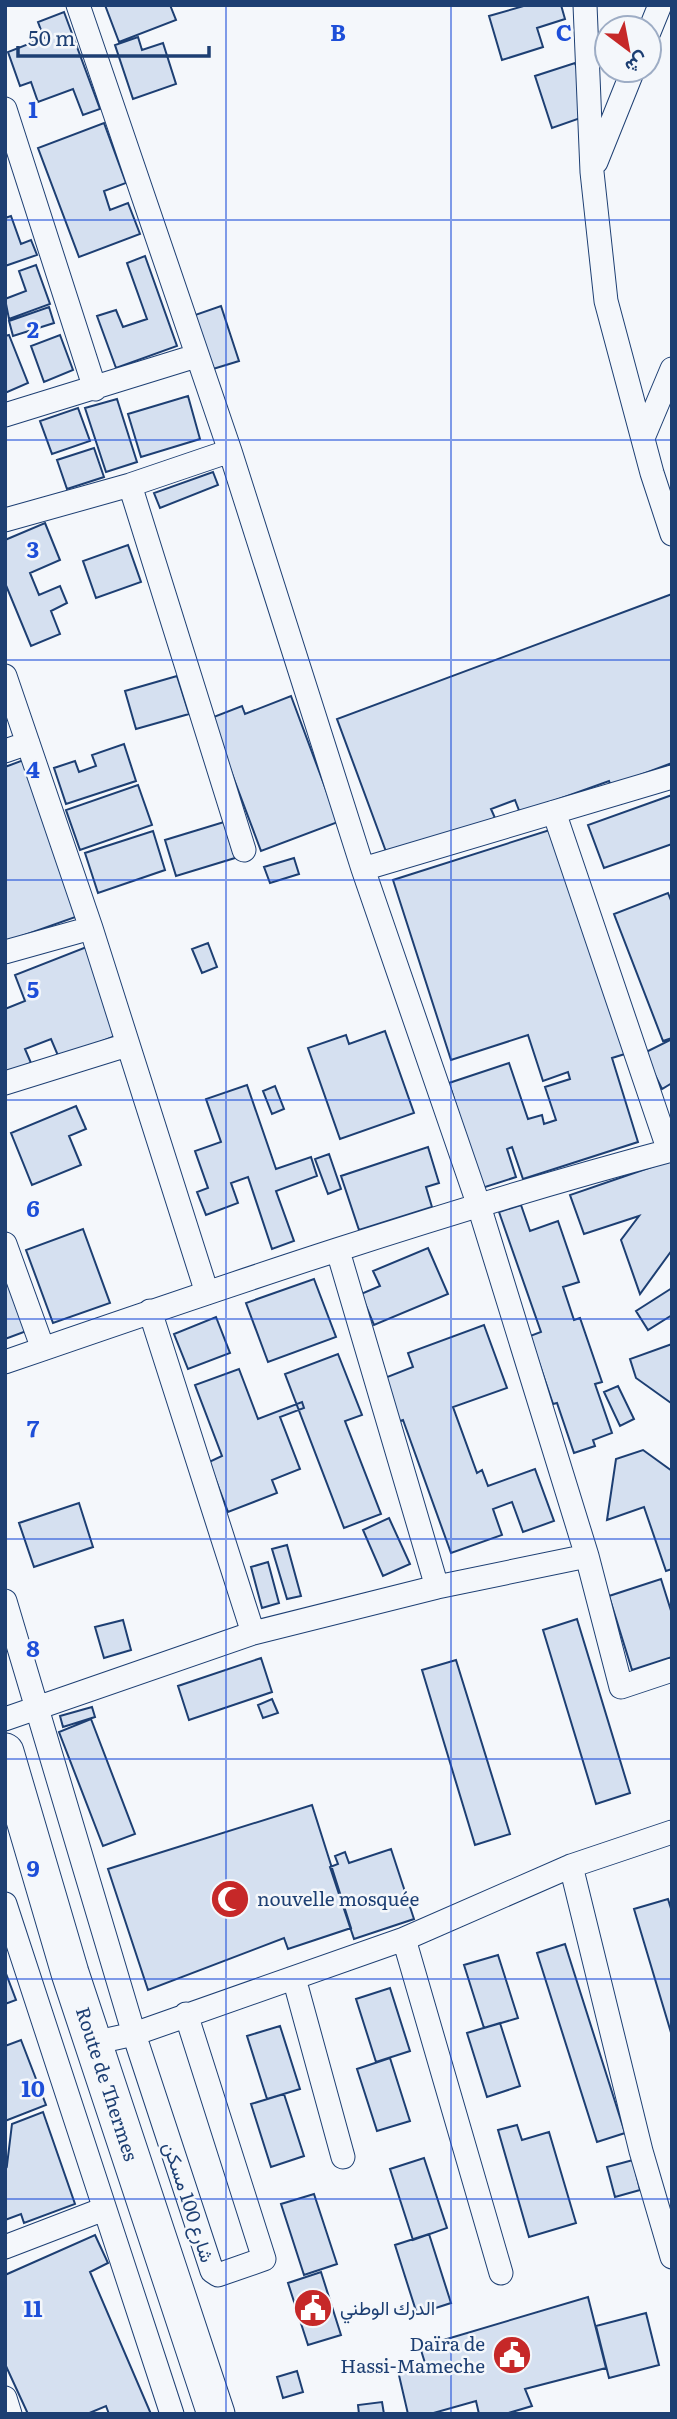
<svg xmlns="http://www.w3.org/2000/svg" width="677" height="2419" font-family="Literata,Vazirmatn,serif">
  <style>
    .building { fill: #d5e0f0; stroke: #1d3f73; stroke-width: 2 }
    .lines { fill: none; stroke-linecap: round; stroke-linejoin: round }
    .street-casing { stroke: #1d3f73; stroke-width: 25 }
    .primary-casing { stroke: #1d3f73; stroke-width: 39 }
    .street { stroke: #f4f7fb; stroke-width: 23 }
    .primary { stroke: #f4f7fb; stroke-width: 37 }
    .grid { fill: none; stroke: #1d4ed8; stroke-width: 2; stroke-opacity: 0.55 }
    .labels { text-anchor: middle; stroke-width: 5; stroke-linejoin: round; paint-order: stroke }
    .poi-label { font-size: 19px; fill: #1d3f73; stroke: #f4f7fb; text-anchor: start }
    .street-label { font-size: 19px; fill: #1d3f73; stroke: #f4f7fb }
    .grid-label { font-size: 23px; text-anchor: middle; font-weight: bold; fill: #1d4ed8; stroke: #f4f7fb; stroke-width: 5; stroke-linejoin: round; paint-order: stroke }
  </style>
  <rect width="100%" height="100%" fill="#f4f7fb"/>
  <!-- building -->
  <path class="building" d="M105,5H170L176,20L119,42Z
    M527,5H561L565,19L537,28L543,47L502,60L489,16Z
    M64,12L100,109L83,115L73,89L38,102L31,82L20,86L8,52L44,38L38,22Z
    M138,37L142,50L163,43L176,84L133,99L115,45Z
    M575,63L592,114L552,128L535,76Z
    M104,123L126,183L104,191L110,210L128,203L140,234L79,257L38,148Z
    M11,216L21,244L31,240L37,255L5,266V218Z
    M145,256L177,346L116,368L97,316L116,310L123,327L147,319L127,263Z
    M36,265L50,304L9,319L5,299L26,291L19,271Z
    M221,306L239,361L213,369L195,315Z
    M49,307L54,323L13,336L9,321Z
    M9,335L28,383L5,393V336Z
    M60,335L73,370L44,382L31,346Z
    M188,396L200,439L141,457L128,414Z
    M117,399L137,462L106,472L85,408Z
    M78,408L90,441L52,454L40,421Z
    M94,448L104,477L67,489L57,460Z
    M213,472L218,485L160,508L154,493Z
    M45,523L60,560L30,573L39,595L60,586L67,603L51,611L60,634L31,646L5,583V540Z
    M128,545L141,582L96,598L83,561Z
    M672,594V763L611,786L609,781L520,813L515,800L491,809L495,818L388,857L337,719Z
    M177,676L189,714L136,729L125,691Z
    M291,696L338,822L261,851L211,718L242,706L245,714Z
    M124,744L136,781L66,804L54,768L75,761L79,772L96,766L92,755Z
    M29,758L84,914L5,942V767Z
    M138,785L152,825L80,850L66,810Z
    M672,795V844L604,868L588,825Z
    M224,822L235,858L176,876L165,840Z
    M556,828L628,1053L612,1058L638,1142L523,1179L512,1147L507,1149L516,1177L482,1188L449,1083L509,1063L528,1119L542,1115L544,1124L556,1120L545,1087L570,1079L568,1072L543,1081L528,1035L451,1060L393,880Z
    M153,831L165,870L98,893L85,853Z
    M294,858L299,874L270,883L264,867Z
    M668,893L672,903V1038L663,1041L614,914Z
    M208,943L217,967L202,973L192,949Z
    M89,946L123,1033L59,1058L51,1039L25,1049L31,1063L5,1073V1009L25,1001L15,975Z
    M385,1031L414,1113L340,1139L308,1048L346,1035L349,1044Z
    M672,1039V1083L662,1089L644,1053Z
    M247,1085L276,1169L311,1157L317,1176L276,1191L294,1241L272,1249L248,1177L231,1183L238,1203L206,1215L197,1192L208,1188L195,1151L221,1142L206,1099Z
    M275,1086L284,1109L272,1114L263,1091Z
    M76,1106L86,1129L69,1136L81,1165L32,1185L11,1133Z
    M428,1147L439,1183L426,1187L432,1207L359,1230L341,1176Z
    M329,1154L341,1189L328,1194L315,1159Z
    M672,1160V1250L640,1294L621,1240L639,1216L584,1234L570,1195Z
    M521,1205L530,1231L558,1221L579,1282L563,1287L574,1320L580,1318L602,1382L595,1384L612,1433L593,1440L595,1446L574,1453L557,1403L553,1404L530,1336L541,1332L499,1212Z
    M83,1229L110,1303L53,1323L26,1250Z
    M428,1248L448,1294L374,1325L361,1294L380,1286L373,1271Z
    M5,1259L32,1329L5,1339Z
    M314,1279L336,1337L268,1362L246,1303Z
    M672,1288V1315L648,1330L636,1311Z
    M216,1317L230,1353L188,1369L174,1334Z
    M484,1325L507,1388L453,1407L477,1473L482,1470L488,1486L535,1469L554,1521L523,1532L512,1502L493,1509L502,1535L451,1553L403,1420L397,1422L382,1379L413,1367L408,1353Z
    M672,1344V1402L671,1403L636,1378L630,1359Z
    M338,1354L362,1415L345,1421L381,1514L344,1528L285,1374Z
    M239,1369L258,1419L302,1402L304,1408L280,1417L300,1469L272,1480L277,1493L228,1512L209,1462L222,1456L195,1385Z
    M618,1386L634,1419L620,1426L604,1392Z
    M643,1450L672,1471V1569L666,1571L644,1507L607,1520L616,1459Z
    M79,1503L93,1547L34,1567L19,1523Z
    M389,1518L410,1564L383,1576L363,1530Z
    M287,1545L301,1596L287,1599L272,1549Z
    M268,1562L279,1603L262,1608L251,1567Z
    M661,1579L672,1614V1657L632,1670L609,1596Z
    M577,1619L630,1793L596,1804L543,1630Z
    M123,1620L131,1650L104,1658L95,1627Z
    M261,1658L272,1692L189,1720L178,1686Z
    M456,1660L510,1834L475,1845L422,1670Z
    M272,1699L278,1713L263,1718L258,1705Z
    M92,1707L95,1717L63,1727L60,1716Z
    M91,1719L135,1834L103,1846L59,1732Z
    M312,1805L351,1928L288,1949L284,1938L148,1990L108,1869Z
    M391,1849L414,1919L354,1939L330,1867L338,1864L335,1856L345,1852L349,1863Z
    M668,1899L672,1912V2036L634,1909Z
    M565,1944L625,2133L597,2142L537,1953Z
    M498,1955L518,2018L484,2028L464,1965Z
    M5,1971L16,2000L5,2004Z
    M390,1988L410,2051L376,2062L356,1999Z
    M500,2023L520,2086L487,2097L467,2033Z
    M280,2026L300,2089L267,2099L247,2036Z
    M21,2040L46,2105L5,2121V2046Z
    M390,2058L410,2121L377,2131L357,2069Z
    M284,2094L304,2156L271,2167L251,2104Z
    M43,2112L75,2204L24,2223L21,2214L5,2220V2161L7,2165L12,2124Z
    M517,2125L522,2140L549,2132L576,2223L529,2237L498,2130Z
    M424,2158L447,2228L413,2240L390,2169Z
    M633,2160L640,2190L615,2197L607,2167Z
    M314,2194L337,2264L304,2275L281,2204Z
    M429,2234L451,2303L417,2314L395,2245Z
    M95,2235L108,2263L90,2272L151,2414H109L106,2406L87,2414H28L5,2364V2275Z
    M321,2272L341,2335L308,2345L288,2283Z
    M588,2297L606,2368L525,2389L532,2406L505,2414H479L476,2401L430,2414H408L398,2371L425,2363L420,2347Z
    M646,2313L659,2365L609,2378L596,2326Z
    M297,2371L303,2392L283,2398L277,2377Z
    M382,2402L384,2414H359L358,2405Z"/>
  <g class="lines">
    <!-- street casing -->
    <g class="street-casing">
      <path id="street" d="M78,5L230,451L363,869L479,1206L587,1556L621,1687L672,1670
        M585,5L592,172L606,301L652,473L672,534
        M649,32L660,5
        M5,109L95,389
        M596,162L633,70
        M5,415L196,356
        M643,438L672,369
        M130,485L244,850
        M5,520L130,485L230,451
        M5,676L91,928L207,1293
        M5,751L28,743
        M554,812L669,1151
        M363,869L672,777
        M5,952L91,928
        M5,1083L127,1045
        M5,1244L43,1349
        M338,1251L437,1587
        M150,1311L253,1633
        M5,1362C225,1286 447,1210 672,1150
        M5,1601L134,2034L212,2271L218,2275L264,2259L186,2014
        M5,1719L253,1633L437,1587L587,1556
        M571,1866L641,2151L672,2257
        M5,1904L172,2414
        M404,1939L501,2273
        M294,1978L343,2157
        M93,2043L134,2034L404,1939L571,1866L672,1832
        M5,2247L104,2209
        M5,2398L10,2414"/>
    </g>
    <!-- primary casing -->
    <g class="primary-casing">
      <path id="primary" d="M5,1752L70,1973L216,2414"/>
    </g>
    <!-- street -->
    <use href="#street" class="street"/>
    <!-- primary -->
    <use href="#primary" class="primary"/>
  </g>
  <!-- grid -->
  <path class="grid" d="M226,5V2414M451,5V2414M5,220H672M5,440H672M5,660H672M5,880H672M5,1100H672M5,1319H672M5,1539H672M5,1759H672M5,1979H672M5,2199H672"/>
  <!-- icons -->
  <defs>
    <g id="mosque-disc" transform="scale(2.0125)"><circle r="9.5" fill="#c62828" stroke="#f4f7fb"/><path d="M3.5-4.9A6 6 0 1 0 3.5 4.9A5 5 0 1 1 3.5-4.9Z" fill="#fff"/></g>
    <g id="civic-disc" transform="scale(2.0125)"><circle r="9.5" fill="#c62828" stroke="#f4f7fb"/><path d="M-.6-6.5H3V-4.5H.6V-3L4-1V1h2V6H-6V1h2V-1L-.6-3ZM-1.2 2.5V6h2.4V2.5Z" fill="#fff"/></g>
  </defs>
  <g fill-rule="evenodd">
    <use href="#mosque-disc" x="230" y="1899"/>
    <use href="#civic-disc" x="313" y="2308"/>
    <use href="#civic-disc" x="512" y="2355"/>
  </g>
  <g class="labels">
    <!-- poi labels -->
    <g class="poi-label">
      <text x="257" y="1906">nouvelle mosquée</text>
      <text x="340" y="2315">الدرك الوطني</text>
      <text x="485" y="2351" text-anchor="end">Daïra de<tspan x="485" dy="22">Hassi-Mameche</tspan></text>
    </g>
    <!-- street labels -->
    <g class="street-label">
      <text transform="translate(107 2084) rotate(72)" y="7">Route de Thermes</text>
      <text transform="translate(189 2202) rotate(72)" y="7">شارع 100 مسكن</text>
    </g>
  </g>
  <g class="grid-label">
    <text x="338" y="41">B</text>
    <text x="564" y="41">C</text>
    <text x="33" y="118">1</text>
    <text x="33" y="338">2</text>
    <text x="33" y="558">3</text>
    <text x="33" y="778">4</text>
    <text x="33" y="998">5</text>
    <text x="33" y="1217">6</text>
    <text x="33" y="1437">7</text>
    <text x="33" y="1657">8</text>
    <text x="33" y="1877">9</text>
    <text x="33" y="2097">10</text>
    <text x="33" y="2317">11</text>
  </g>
  <!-- border -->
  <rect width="677" height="2419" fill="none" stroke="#1d3f73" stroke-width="14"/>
  <!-- north arrow -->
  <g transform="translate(628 49) rotate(148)"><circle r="33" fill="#f4f7fb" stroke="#9eadc5" stroke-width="2"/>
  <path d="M0-5L12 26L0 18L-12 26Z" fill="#c62828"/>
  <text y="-10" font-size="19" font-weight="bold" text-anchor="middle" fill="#1d3f73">ش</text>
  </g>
  <!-- scale -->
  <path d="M18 46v10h191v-10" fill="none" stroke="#1d3f73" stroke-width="3.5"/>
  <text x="28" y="46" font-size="21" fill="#1d3f73" stroke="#f4f7fb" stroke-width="5" paint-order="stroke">50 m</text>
</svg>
